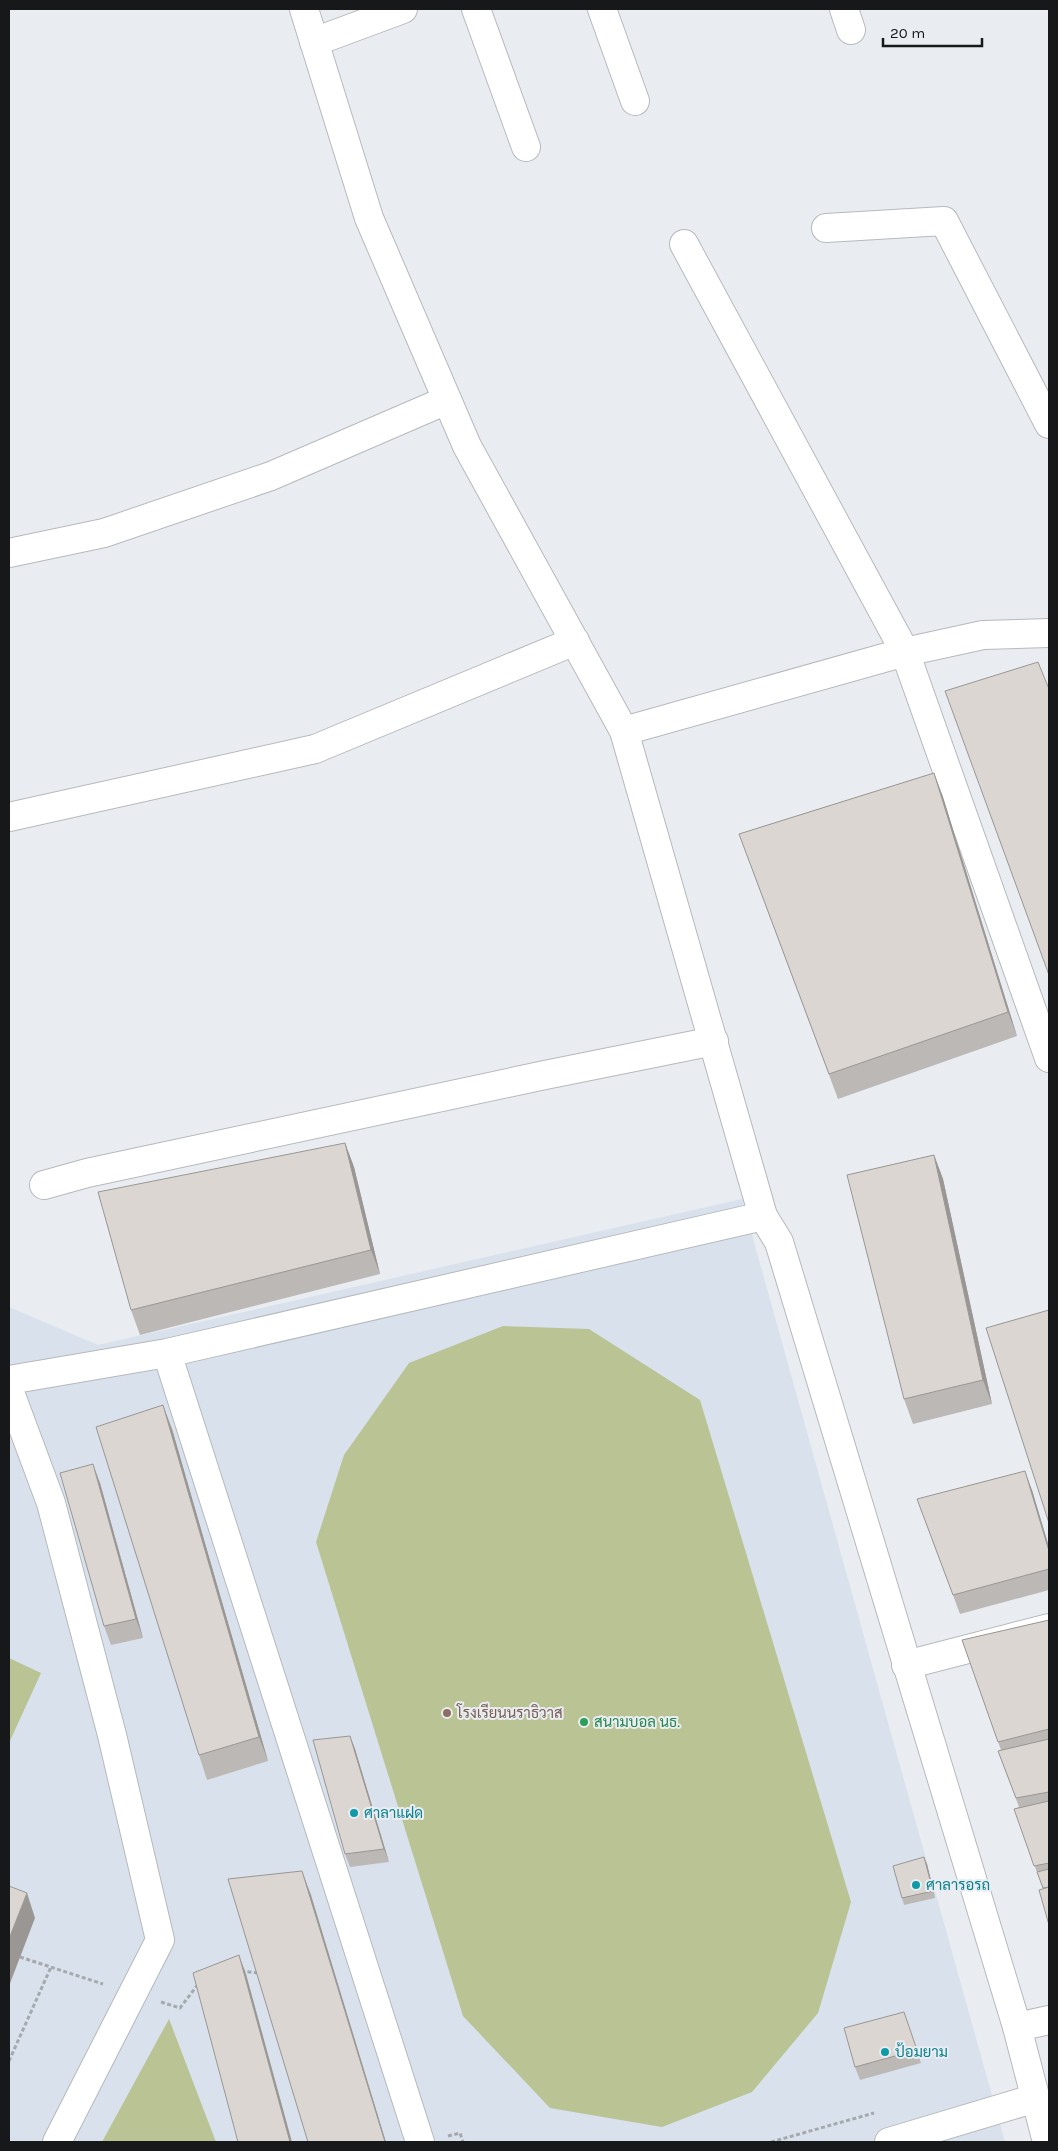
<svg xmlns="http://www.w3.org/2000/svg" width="1058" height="2151" font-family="Karla,Sarabun,sans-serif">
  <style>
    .built { fill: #d8e1ec }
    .green { fill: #bac394 }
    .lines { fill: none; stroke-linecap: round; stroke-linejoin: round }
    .minor-casing { stroke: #b6b9bd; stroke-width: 30 }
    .tertiary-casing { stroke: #b6b9bd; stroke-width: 30 }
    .secondary-casing { stroke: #b6b9bd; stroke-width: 30 }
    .path { stroke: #a6a9ac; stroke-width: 3; stroke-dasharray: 4 2.5; stroke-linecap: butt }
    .minor { stroke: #fff; stroke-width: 28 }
    .tertiary { stroke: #fff; stroke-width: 28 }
    .secondary { stroke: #fff; stroke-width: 28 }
    .wall { fill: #bcb8b5 }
    .shaded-wall { fill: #999693 }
    .building { fill: #dbd6d2; stroke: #999693 }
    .education-dot { fill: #8d6e63; stroke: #e9edf1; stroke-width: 2 }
    .leisure-dot { fill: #2e9e5b; stroke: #e9edf1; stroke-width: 2 }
    .culture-dot { fill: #0f9aa8; stroke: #e9edf1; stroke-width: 2 }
    .labels { text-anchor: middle; stroke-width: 4; stroke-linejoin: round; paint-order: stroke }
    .education-label { font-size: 15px; fill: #785e54; stroke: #e9edf1; text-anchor: start }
    .leisure-label { font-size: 15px; fill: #27864d; stroke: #e9edf1; text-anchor: start }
    .culture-label { font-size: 15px; fill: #0d838f; stroke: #e9edf1; text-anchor: start }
  </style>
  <rect width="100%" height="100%" fill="#e9edf1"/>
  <!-- built -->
  <path class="built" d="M742,1199L1005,2142H9V1307L98,1345Z"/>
  <!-- green -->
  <path class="green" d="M503,1326L589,1329L700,1400L851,1902L818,2013L752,2092L662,2127L550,2108L463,2016L316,1542L344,1455L409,1363Z
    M9,1658L41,1673L9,1743Z
    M169,2019L216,2142H102Z"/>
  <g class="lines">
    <!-- minor casing -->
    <g class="minor-casing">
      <path id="minor" d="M476,9L526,147
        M602,9L635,101
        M844,9L851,30
        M314,42L403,9
        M826,228L944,221L1049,424
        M684,244L905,652L1049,1058
        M9,553L104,533L271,476L447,400
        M624,731L905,652L983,635L1049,633
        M9,817L315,749L575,641
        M44,1185L87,1173L545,1075L714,1041
        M167,1353L420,2142
        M9,1380L167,1353L763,1216
        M9,1390L51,1503L112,1735L160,1940L57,2142
        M906,1665L1049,1628
        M889,2142L1036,2098"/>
    </g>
    <!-- tertiary casing -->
    <g class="tertiary-casing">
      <path id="tertiary" d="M1017,2027L1049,2020"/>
    </g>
    <!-- secondary casing -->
    <g class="secondary-casing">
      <path id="secondary" d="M304,9L369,218L467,446L624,731L763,1216L779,1242L1017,2027L1047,2142"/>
    </g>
    <!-- path -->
    <path class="path" d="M20,1957L103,1984
      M241,1971L258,1973
      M161,2002L180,2008L199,1983
      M9,2061L51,1967
      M448,2136L460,2133L463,2142
      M771,2142L874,2113"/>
    <!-- minor -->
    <use href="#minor" class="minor"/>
    <!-- tertiary -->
    <use href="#tertiary" class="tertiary"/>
    <!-- secondary -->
    <use href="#secondary" class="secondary"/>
  </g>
  <!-- wall -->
  <path class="wall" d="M934,773L943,797L1017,1036L838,1099L739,834Z
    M345,1143L354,1167L380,1274L140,1335L131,1310Z
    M934,1155L943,1179L992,1404L913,1424L904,1399Z
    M172,1429L268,1761L207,1780L199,1755Z
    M100,1483L143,1638L111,1645L104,1626Z
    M1032,1490L1049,1547V1590L960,1614L917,1499Z
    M1049,1620V1925L1043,1889L1014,1809L1019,1807L998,1751L1001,1750L962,1640Z
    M350,1736L355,1749L389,1862L350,1867L345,1854Z
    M927,1864L935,1898L904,1905L902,1898Z
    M904,2012L921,2063L860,2080L855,2067Z"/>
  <!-- shaded-wall -->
  <path class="shaded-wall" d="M934,773L943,797L1017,1036L1008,1012Z
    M345,1143L354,1167L380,1274L371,1250Z
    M934,1155L943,1179L992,1404L983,1380Z
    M163,1405L172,1429L268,1761L259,1737Z
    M93,1464L100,1483L143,1638L136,1619Z
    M1025,1471L1032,1490L1049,1547V1551Z
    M350,1736L355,1749L389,1862L384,1849Z
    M924,1857L927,1864L935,1898L933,1891Z
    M302,1871L311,1895L386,2142H385Z
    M27,1893L35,1918L9,1986V1939Z
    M239,1955L246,1974L292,2142H290Z"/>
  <!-- building -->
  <path class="building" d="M1038,662L1049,689V975L945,691Z
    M934,773L1008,1012L829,1074L739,834Z
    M345,1143L371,1250L131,1310L98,1192Z
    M934,1155L983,1380L904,1399L847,1175Z
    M1049,1310V1523L986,1328Z
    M163,1405L259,1737L199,1755L96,1427Z
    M93,1464L136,1619L104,1626L60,1473Z
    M1025,1471L1049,1551V1569L953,1595L917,1499Z
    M1049,1620V1729L998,1742L962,1640Z
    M350,1736L384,1849L345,1854L313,1740Z
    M1049,1739V1792L1016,1798L998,1751Z
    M1049,1801V1863L1034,1866L1014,1809Z
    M924,1857L933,1891L902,1898L893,1866Z
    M1049,1869V1887L1043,1888L1037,1872Z
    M302,1871L385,2142H308L228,1879Z
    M9,1886L27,1893L9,1939Z
    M1049,1887V1925L1039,1890Z
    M239,1955L290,2142H238L193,1973Z
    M904,2012L917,2050L855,2067L844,2028Z"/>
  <!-- markers -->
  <circle class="education-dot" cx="447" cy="1713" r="5"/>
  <circle class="leisure-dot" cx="584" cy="1722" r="5"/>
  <g class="culture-dot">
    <circle cx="354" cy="1813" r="5"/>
    <circle cx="916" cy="1885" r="5"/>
    <circle cx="885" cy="2052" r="5"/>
  </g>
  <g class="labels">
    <!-- education labels -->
    <g class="education-label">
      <text x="457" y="1718">โรงเรียนนราธิวาส</text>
    </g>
    <!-- leisure labels -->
    <g class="leisure-label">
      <text x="594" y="1727">สนามบอล นธ.</text>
    </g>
    <!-- culture labels -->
    <g class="culture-label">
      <text x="364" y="1818">ศาลาแฝด</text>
      <text x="926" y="1890">ศาลารอรถ</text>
      <text x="895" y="2057">ป้อมยาม</text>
    </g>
  </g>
  <!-- border -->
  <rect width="1058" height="2151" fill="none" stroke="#17181a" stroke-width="20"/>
  <!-- scale -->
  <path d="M883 38v8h99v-8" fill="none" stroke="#17181a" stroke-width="2.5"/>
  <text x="890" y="38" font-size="15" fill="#17181a" stroke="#e9edf1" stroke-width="4" paint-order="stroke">20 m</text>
</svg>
